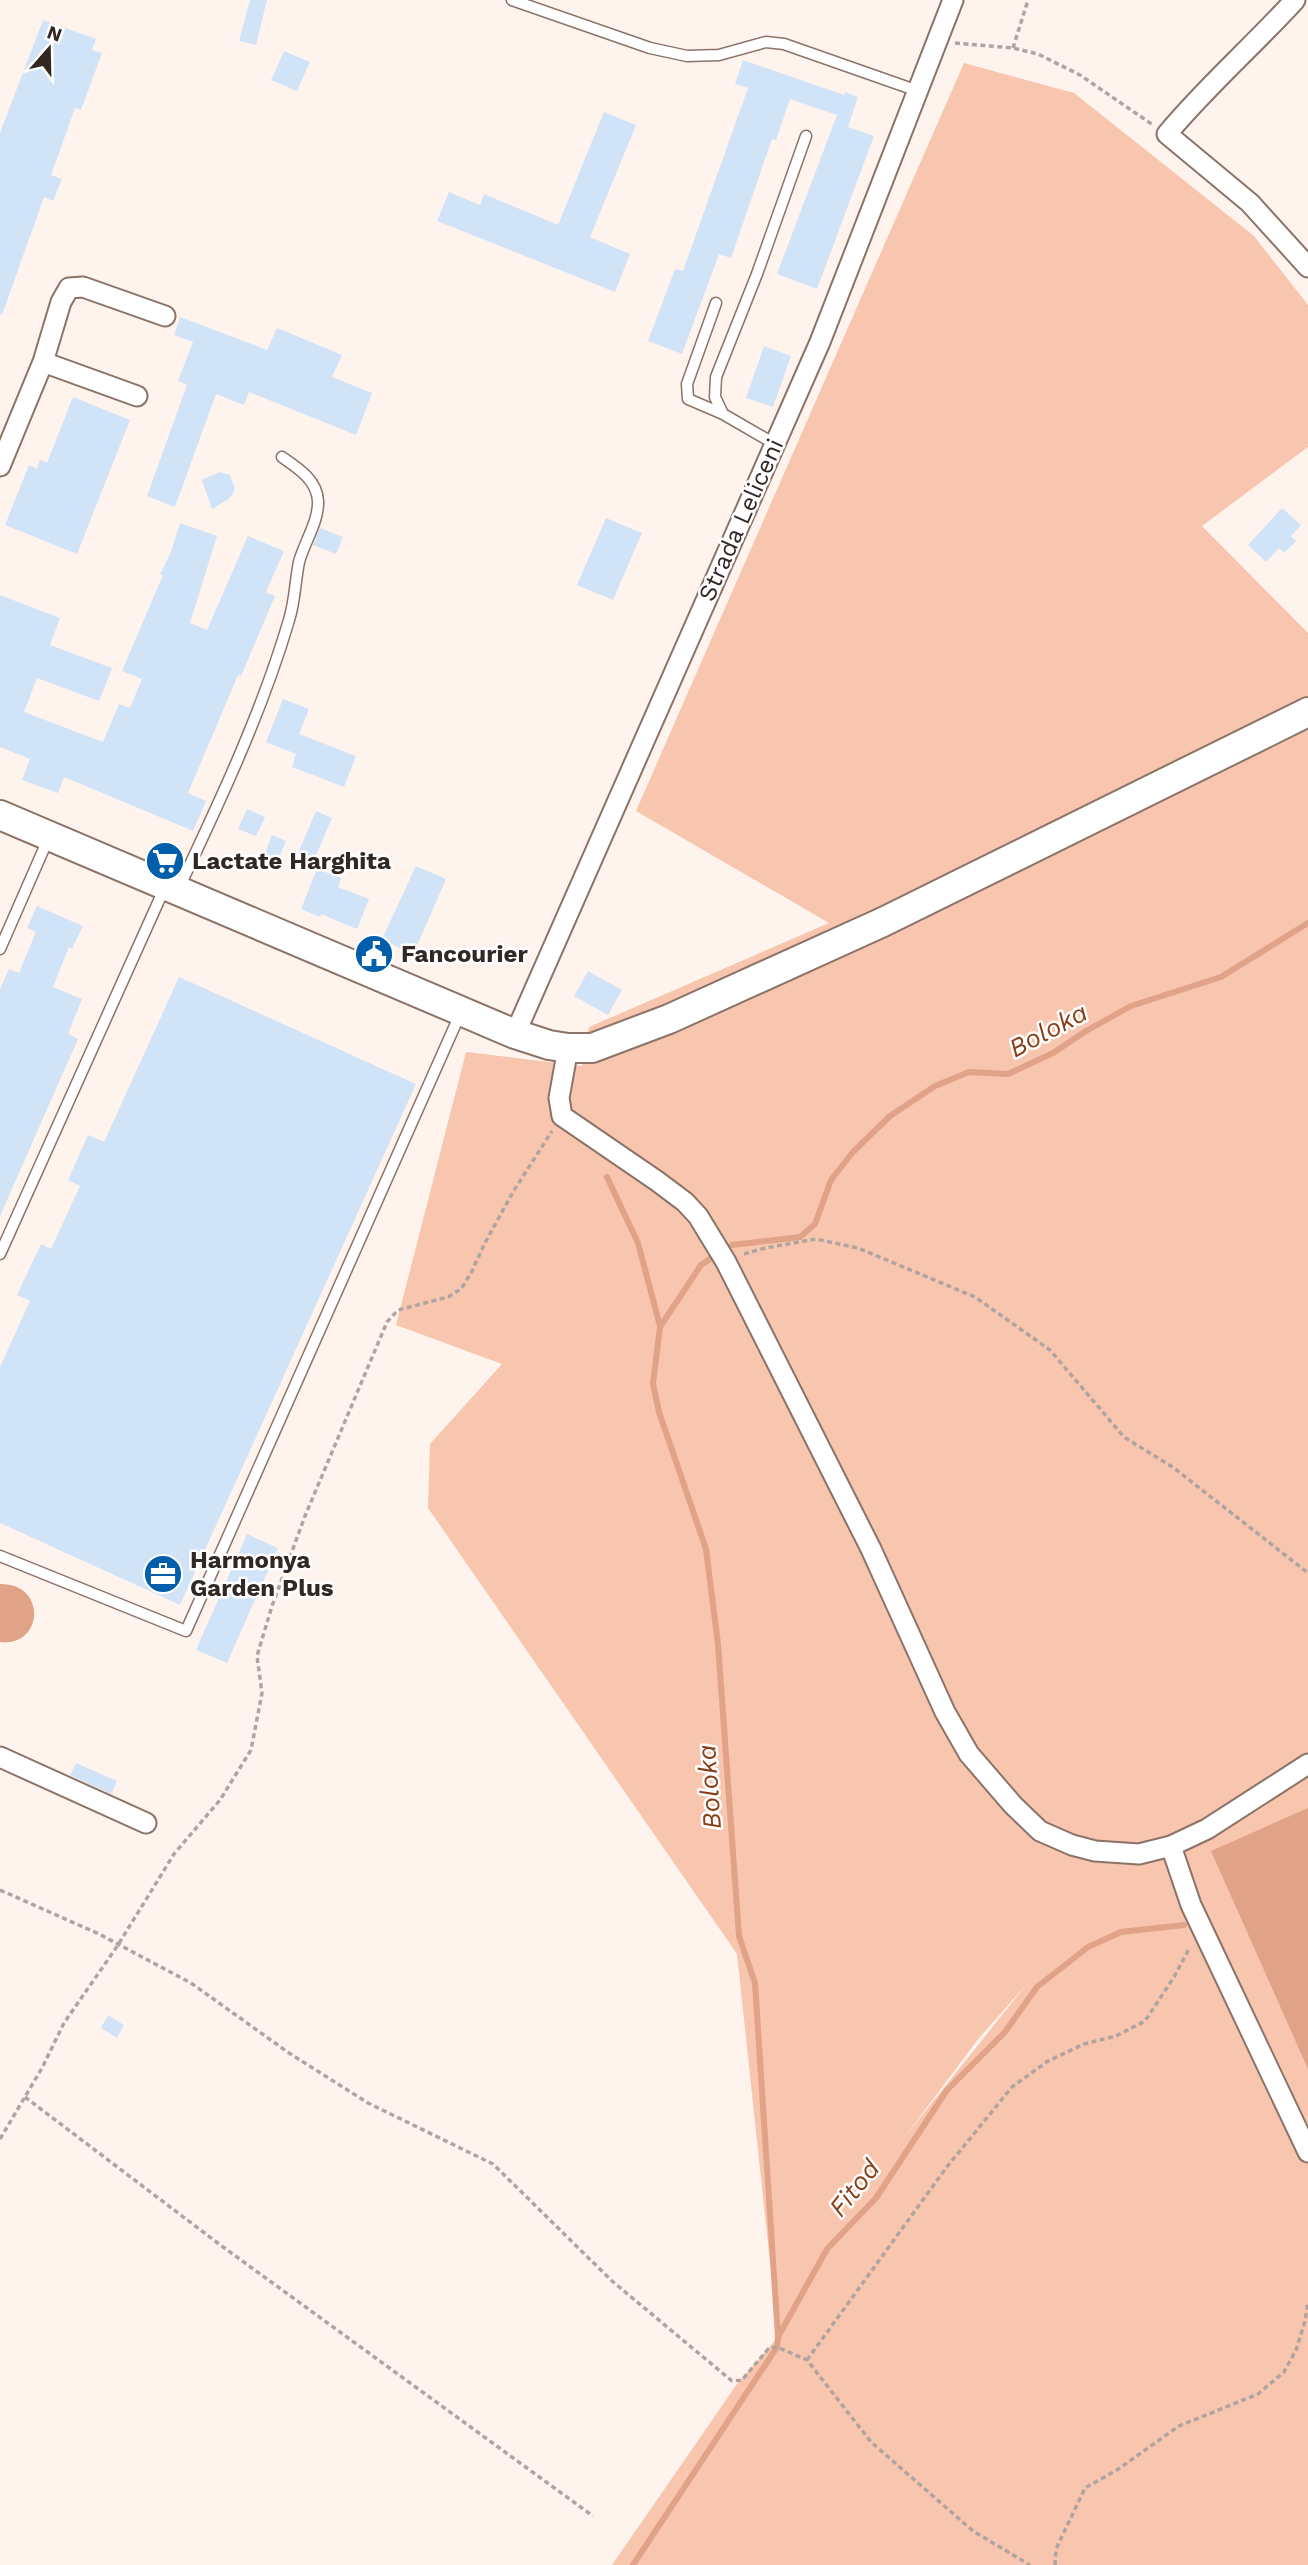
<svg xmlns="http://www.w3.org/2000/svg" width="1308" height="2565" font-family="'Work Sans',sans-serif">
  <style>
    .green { fill: #f8c5ae; fill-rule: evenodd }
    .water { fill: #e1a387 }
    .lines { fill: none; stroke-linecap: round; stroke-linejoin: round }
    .stream { stroke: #e1a387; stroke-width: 6 }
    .building { fill: #d1e3f7 }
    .service-casing { stroke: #8b7368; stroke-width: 13 }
    .minor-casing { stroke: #8b7368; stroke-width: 23 }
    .secondary-casing { stroke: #8b7368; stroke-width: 32 }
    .path { stroke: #b0a4a0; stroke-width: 3.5; stroke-dasharray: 5 3.5; stroke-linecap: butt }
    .service { stroke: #fff; stroke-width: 10 }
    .minor { stroke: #fff; stroke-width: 19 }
    .secondary { stroke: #fff; stroke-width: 28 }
    .labels { text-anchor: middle; stroke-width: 5; stroke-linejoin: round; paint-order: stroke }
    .street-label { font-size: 24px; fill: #322723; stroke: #fff }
    .poi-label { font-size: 24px; font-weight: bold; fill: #322723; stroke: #fff; text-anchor: start }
    .water-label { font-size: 26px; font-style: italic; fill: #883e16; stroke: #fff }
  </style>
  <rect width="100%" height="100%" fill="#fff3ee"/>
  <!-- green -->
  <path class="green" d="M964,63L1074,93L1254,236L1308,305V447L1202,526L1308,633V2565H612L737,2384L778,2337L737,1954L428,1508L430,1444L502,1364L396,1325L466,1052L582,1066L589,1027L829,923L636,811ZM1026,1985L903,2139L979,2038Z"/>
  <!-- water -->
  <path class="water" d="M0,1584C48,1583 43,1648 0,1642Z
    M1308,1808V2069L1211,1851Z"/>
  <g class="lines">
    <!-- stream -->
    <path class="stream" d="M607,1177L638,1243L660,1326
      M732,1245L800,1237L815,1224L831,1180L853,1152L890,1116L935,1086L969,1072L1008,1074L1053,1053L1086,1031L1131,1006L1221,977L1308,923
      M710,1259L701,1265L660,1327L653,1384L659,1412L706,1549L718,1644L739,1936L755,1983L778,2337
      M633,2565L777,2347L778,2337L827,2249L876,2198L947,2090L1005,2032L1037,1987L1088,1947L1121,1932L1184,1925"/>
  </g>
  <!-- building -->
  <path class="building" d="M250,0H267L256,45L239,41Z
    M43,20L96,39L92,50L102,53L81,110L75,108L51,175L62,179L53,201L44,197L2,315L0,314V133Z
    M284,51L310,62L297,91L271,80Z
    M743,60L844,95L845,92L858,97L848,127L874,136L817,289L777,274L837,115L790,99L776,140L772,139L731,258L719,254L682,354L648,341L675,269L683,271L748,88L735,84Z
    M604,112L636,125L590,237L630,254L615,292L437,221L449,192L480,205L484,194L558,225Z
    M180,317L267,350L277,328L342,355L332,377L372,393L356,435L249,392L244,405L216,394L175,507L147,496L187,385L178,381L193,342L174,335Z
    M764,346L791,356L773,407L746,398Z
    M73,397L130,420L77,554L5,525L29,465L37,469L40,460L47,463Z
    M220,472L230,475L235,489L230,498L212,509L202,480Z
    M1282,508L1301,525L1291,536L1296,541L1284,553L1279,548L1266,562L1248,545Z
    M606,518L642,533L613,600L577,585Z
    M180,523L217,536L190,623L207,630L248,536L284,551L266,592L275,596L241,676L238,675L188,793L206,801L193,831L64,777L58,793L22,780L30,759L0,747V595L60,618L50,645L112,668L99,701L37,678L24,712L103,742L119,704L130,708L142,679L122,671L163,575L160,574L171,552Z
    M320,528L343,537L336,554L313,545Z
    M283,699L309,709L299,734L356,756L344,787L292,767L296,754L266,742Z
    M247,809L265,817L256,836L238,829Z
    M316,811L332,818L314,860L298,853Z
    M272,835L286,841L274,869L261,863Z
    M416,866L446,879L413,955L382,939Z
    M317,869L341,878L338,887L369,899L357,929L321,914L320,917L301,909Z
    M37,906L83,926L72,949L69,947L53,987L82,999L68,1034L78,1039L0,1216V989L9,969L19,973L36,932L27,928Z
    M588,971L622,990L608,1015L574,996Z
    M179,977L416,1084L180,1605L0,1523V1367L30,1301L17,1295L41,1244L51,1249L80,1186L68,1180L88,1135L104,1142Z
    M247,1534L278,1548L227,1663L196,1650Z
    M76,1763L117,1781L111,1794L70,1775Z
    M108,2015L124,2025L117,2038L101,2028Z"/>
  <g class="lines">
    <!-- service casing -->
    <g class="service-casing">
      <path id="service" d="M512,0L650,48L687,56L719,55L766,42L784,44L918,91
        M716,303L687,384L688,399L723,414
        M775,444L723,414L715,397L716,377L757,274L806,136
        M179,888C220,801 262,712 289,620C295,601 295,582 299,562C304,543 319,521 318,501C317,480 298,468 282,457
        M0,949L49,837
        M0,1254L165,887
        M0,1556L186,1631L461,1012"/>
    </g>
    <!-- minor casing -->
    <g class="minor-casing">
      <path id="minor" d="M1295,0C1253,46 1207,86 1167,134L1250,203L1308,267
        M43,362L61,302L69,288L83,287L165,316
        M0,466L43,362L137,396
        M515,1034L820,342L953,0
        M568,1048L559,1098L562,1116L657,1181L685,1202L698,1216L726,1262L871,1549L945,1712L969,1754L1013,1805L1040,1831L1072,1845L1095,1851L1139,1854L1171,1846L1207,1829L1308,1764
        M0,1757L146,1823
        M1171,1846L1191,1905L1308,2152"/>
    </g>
    <!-- secondary casing -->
    <g class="secondary-casing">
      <path id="secondary" d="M0,815L515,1034L549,1045L568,1048H592L669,1019L883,922L1308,712"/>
    </g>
    <!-- path -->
    <path class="path" d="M955,43L1013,48L1038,54L1080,75L1153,125
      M1013,48L1028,0
      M744,1254L765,1248L816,1239L858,1248L975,1297L1050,1350L1124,1437L1174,1468L1308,1573
      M0,1890L99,1934L191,1983L289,2053L368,2103L493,2164L612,2281L732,2381L742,2380L769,2348L777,2347L807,2360L871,2442L973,2531L1030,2565
      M25,2097L219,2244L593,2516
      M0,2139L42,2068L64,2023L118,1945L174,1854L220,1800L251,1750L262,1693L257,1656L272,1606L305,1516L387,1322L398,1310L448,1297L461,1289L471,1273L486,1241L513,1192L552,1131
      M807,2360L946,2168L1012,2087L1048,2061L1084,2044L1116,2036L1145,2021L1174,1977L1190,1947
      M1055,2565L1056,2549L1085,2488L1117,2470L1179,2426L1258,2394L1284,2372L1296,2350L1305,2321L1308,2302"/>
    <!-- service -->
    <use href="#service" class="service"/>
    <!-- minor -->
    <use href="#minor" class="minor"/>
    <!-- secondary -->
    <use href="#secondary" class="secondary"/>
  </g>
  <!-- icons -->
  <defs>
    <g id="supermarket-disc" transform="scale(2.0125)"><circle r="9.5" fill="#005eab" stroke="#fff"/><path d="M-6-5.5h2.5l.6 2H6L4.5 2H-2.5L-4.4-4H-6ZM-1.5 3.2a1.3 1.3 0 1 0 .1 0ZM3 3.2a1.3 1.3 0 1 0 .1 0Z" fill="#fff"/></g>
    <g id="civic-disc" transform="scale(2.0125)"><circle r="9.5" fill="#005eab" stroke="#fff"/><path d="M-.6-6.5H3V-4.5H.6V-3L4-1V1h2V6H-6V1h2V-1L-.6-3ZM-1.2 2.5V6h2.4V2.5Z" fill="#fff"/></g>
    <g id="office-disc" transform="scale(2.0125)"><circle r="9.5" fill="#005eab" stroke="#fff"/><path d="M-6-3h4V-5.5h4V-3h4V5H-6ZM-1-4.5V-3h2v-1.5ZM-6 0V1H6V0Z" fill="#fff"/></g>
  </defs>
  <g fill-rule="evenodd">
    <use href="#supermarket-disc" x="165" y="861"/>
    <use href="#civic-disc" x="374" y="954"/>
    <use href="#office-disc" x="163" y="1574"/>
  </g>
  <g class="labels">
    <!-- street labels -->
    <g class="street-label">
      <text transform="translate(741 520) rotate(-66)" y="8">Strada Leliceni</text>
    </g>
    <!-- poi labels -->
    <g class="poi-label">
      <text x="192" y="869">Lactate Harghita</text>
      <text x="401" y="962">Fancourier</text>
      <text x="190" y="1568">Harmonya<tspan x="190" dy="28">Garden Plus</tspan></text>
    </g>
    <!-- water labels -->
    <g class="water-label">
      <text transform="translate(1048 1030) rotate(-28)" y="9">Boloka</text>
      <text transform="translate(709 1787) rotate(-94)" y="9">Boloka</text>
      <text transform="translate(854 2188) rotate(-51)" y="9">Fitod</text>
    </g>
  </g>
  <!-- north arrow -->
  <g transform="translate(49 49) rotate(20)" stroke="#ffffff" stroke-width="5" paint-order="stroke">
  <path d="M0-5L12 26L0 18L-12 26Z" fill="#322723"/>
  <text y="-10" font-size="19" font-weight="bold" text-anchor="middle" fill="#322723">N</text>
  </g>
</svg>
